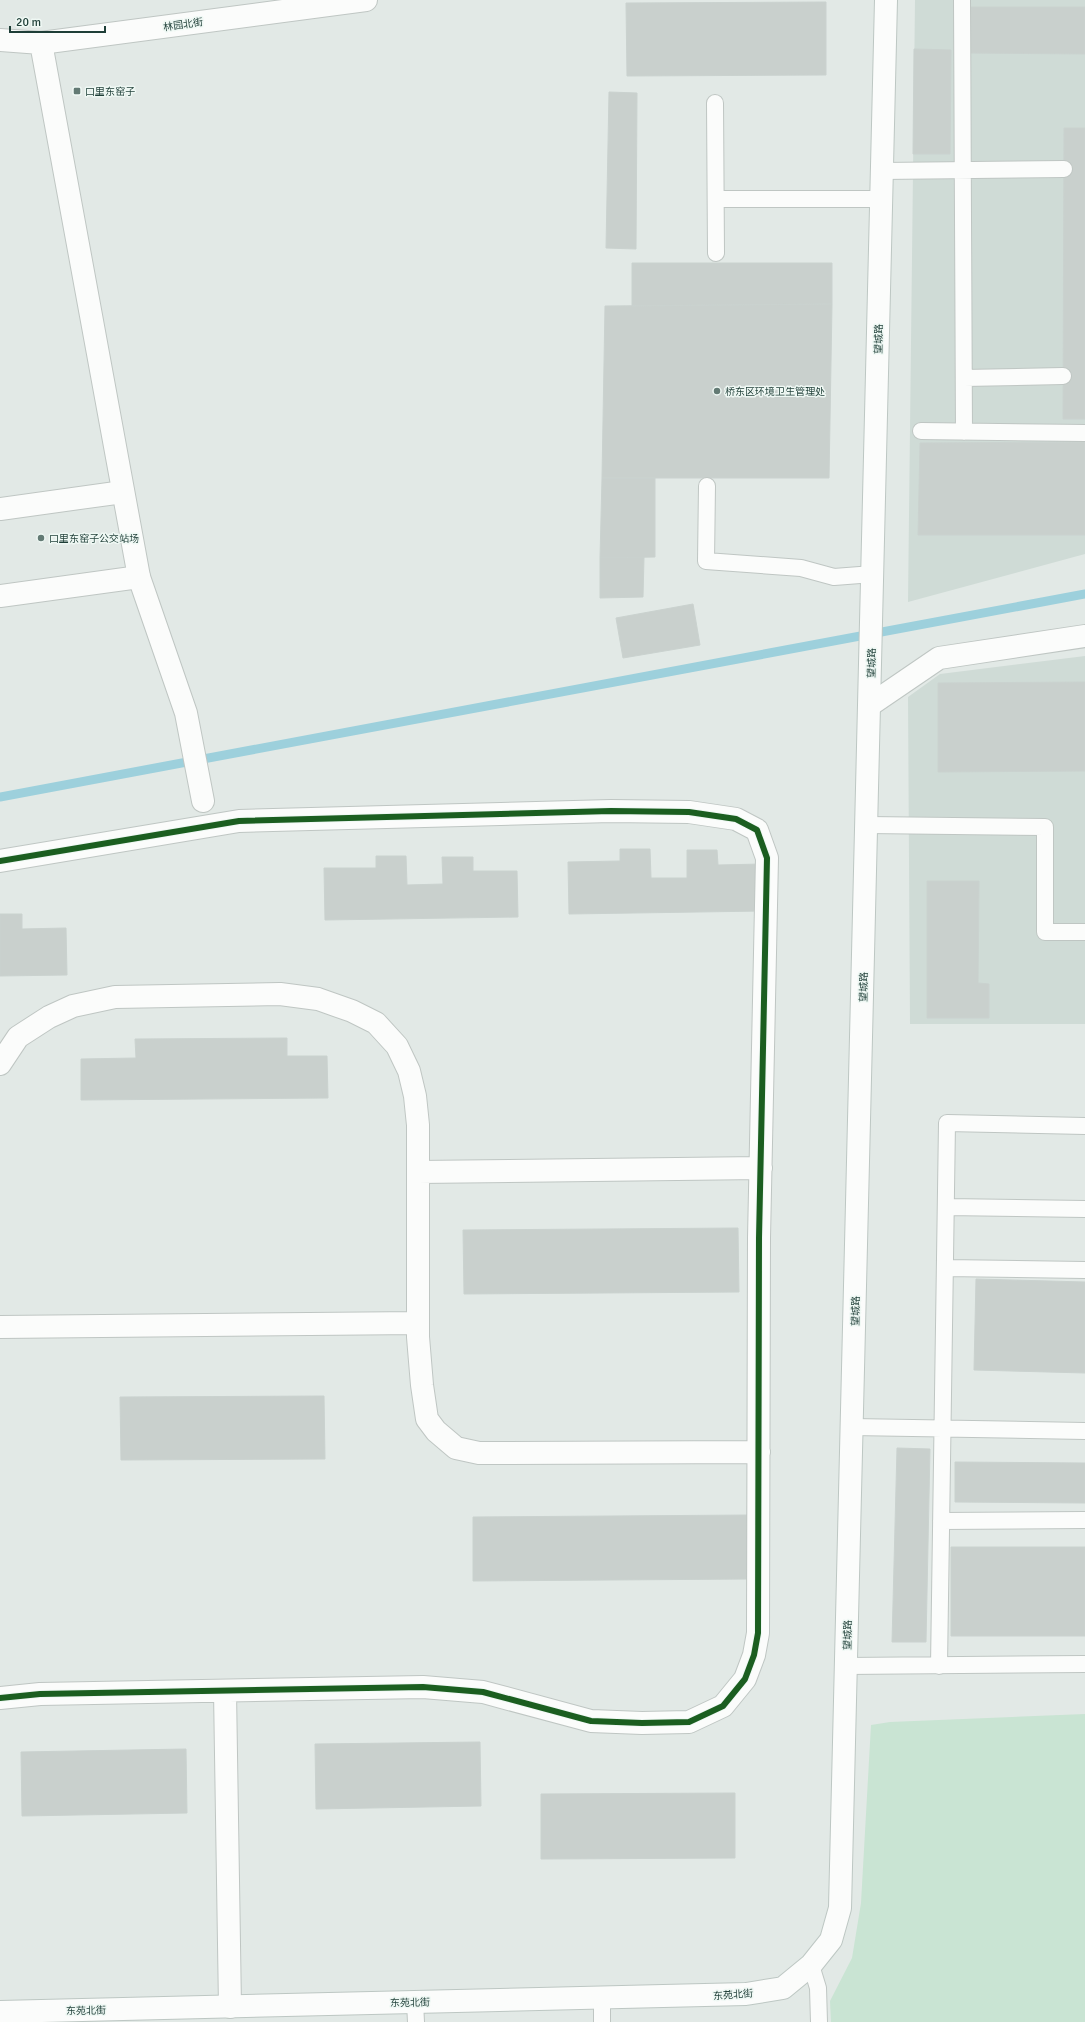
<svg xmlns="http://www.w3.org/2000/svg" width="1085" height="2022" font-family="Signika,'Noto Sans SC',sans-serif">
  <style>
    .built { fill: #cfdbd6 }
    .green { fill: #c9e4d3 }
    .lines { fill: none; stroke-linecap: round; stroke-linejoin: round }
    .stream { stroke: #9dd0dc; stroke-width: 9 }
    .building { fill: #c9d0cd; stroke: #cad2cf }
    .service-casing { stroke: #bfc6c3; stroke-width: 18 }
    .minor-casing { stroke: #bfc6c3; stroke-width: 24 }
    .tertiary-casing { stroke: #bfc6c3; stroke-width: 24 }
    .secondary-casing { stroke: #bdc7c3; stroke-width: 24 }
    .service { stroke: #fbfcfb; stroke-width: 16 }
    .minor { stroke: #fbfcfb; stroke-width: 22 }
    .tertiary { stroke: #fbfcfb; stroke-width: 22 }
    .secondary { stroke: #fbfcfb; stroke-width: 22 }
    .cycleway-casing { stroke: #eff8f4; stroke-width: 8 }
    .cycleway { stroke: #1b5e20; stroke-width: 6 }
    .poi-dot { fill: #637a74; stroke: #eff8f4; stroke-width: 1.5 }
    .labels { text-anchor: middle; stroke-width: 3; stroke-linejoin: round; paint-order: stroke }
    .street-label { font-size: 10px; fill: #1e3e37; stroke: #eff8f4 }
    .poi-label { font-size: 10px; fill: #1e3e37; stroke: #eff8f4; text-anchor: start }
  </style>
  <rect width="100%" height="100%" fill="#e2e9e6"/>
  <!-- built -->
  <path class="built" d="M915,0H1085V554L908,602Z
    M1085,656V1024H910L908,697L940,674Z"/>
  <!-- green -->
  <path class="green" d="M1085,1714V2022H831L830,2001L852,1958L861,1903L871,1725L890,1722Z"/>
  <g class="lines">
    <!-- stream -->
    <path class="stream" d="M0,797L1085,594"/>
  </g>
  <!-- building -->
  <path class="building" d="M826,2V75L627,76L626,3Z
    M967,7H1085V54L966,53Z
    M914,49L951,50L950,154H913Z
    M609,92L637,93L636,249L606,248Z
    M1064,128H1085V419H1063Z
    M632,263H832V304L632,306Z
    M832,304L829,478H602L605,306Z
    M1085,442V535H918L920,443Z
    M602,478H655V557L600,558Z
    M644,557L643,597L600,598V558Z
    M693,604L700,645L623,658L616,618Z
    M1085,682V771L938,772V683Z
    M620,849H650L651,878H687V850H717L718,865L762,864V911L569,914L568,862L620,861Z
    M376,856H406L407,885L443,884L442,857H473V871H517L518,917L325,920L324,868H376Z
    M927,881H979L978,983L989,984V1018H927Z
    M0,914H22V929L66,928L67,975L0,976Z
    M287,1038V1056H327L328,1098L81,1100V1059L136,1058L135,1039Z
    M738,1228L739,1292L464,1294L463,1230Z
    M976,1279L1085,1282V1373L974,1370Z
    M324,1396L325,1459L121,1460L120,1397Z
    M897,1448L930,1449L926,1642H892Z
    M955,1462L1085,1463V1503L955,1502Z
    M749,1515V1579L473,1581V1517Z
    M951,1547H1085V1636H951Z
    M480,1742L481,1806L316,1809L315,1744Z
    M186,1749L187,1813L22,1816L21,1752Z
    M735,1793V1858L541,1859V1794Z"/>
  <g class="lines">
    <!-- service casing -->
    <g class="service-casing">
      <path id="service" d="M962,0L964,432
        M715,103L716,253
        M882,171L1064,169
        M716,199H882
        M964,378L1063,376
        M921,431L1085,433
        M707,486L706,561L801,568L834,577L873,574
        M867,825L1045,827V932H1085
        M946,1207L1085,1209
        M945,1268L1085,1270
        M852,1427L1085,1431
        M941,1521L1085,1520
        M846,1666L1085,1664
        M939,1666L947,1123L1085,1126
        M811,1965L818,1988L819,2022
        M415,2002L416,2022
        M602,2022V1998"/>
    </g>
    <!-- minor casing -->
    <g class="minor-casing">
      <path id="minor" d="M0,509L123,492
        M0,596L139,577
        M870,705L939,658L1085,636
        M0,861L239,821L611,811L689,812L736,819L757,830L767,858L759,1238L758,1633L754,1655L745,1679L723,1706L689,1722L642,1723L591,1721L483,1692L423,1687L40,1694L0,1698
        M0,1064L18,1037L49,1017L73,1006L115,997L280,994L318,999L352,1011L376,1023L397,1046L409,1071L415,1096L418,1125V1337L422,1385L427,1419L436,1431L456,1448L479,1453L759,1452
        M418,1172L761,1168
        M0,1327L418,1323
        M225,1691L230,2007"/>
    </g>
    <!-- tertiary casing -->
    <g class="tertiary-casing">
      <path id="tertiary" d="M0,40L41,43L366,0
        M41,43L139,577L186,713L203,801"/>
    </g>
    <!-- secondary casing -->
    <g class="secondary-casing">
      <path id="secondary" d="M0,2012L746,1994L783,1988L811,1965L831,1940L840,1908L886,0"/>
    </g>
    <!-- service -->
    <use href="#service" class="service"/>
    <!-- minor -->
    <use href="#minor" class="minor"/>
    <!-- tertiary -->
    <use href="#tertiary" class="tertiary"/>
    <!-- secondary -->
    <use href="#secondary" class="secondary"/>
    <!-- cycleway casing -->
    <g class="cycleway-casing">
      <path id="cycleway" d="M0,861L239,821L611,811L689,812L736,819L757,830L767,858L759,1238L758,1633L754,1655L745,1679L723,1706L689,1722L642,1723L591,1721L483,1692L423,1687L40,1694L0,1698"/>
    </g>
    <!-- cycleway -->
    <use href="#cycleway" class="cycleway"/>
  </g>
  <!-- markers -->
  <g class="poi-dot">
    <rect x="73" y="87" width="8" height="8" rx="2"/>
    <circle cx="717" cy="391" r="4"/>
    <circle cx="41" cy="538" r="4"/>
  </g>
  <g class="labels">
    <!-- street labels -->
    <g class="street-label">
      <text transform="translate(183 24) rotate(-8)" y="4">林园北街</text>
      <text transform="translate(878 339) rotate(-89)" y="4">望城路</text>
      <text transform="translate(871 663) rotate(-89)" y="4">望城路</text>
      <text transform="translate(863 987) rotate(-89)" y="4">望城路</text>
      <text transform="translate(855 1311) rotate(-89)" y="4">望城路</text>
      <text transform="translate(847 1635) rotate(-89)" y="4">望城路</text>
      <text transform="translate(733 1994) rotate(-4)" y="4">东苑北街</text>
      <text transform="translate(410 2002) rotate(-1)" y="4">东苑北街</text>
      <text transform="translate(86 2010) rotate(-1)" y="4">东苑北街</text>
    </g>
    <!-- poi labels -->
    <g class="poi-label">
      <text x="85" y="95">口里东窑子</text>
      <text x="725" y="395">桥东区环境卫生管理处</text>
      <text x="49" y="542">口里东窑子公交站场</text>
    </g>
  </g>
  <!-- scale -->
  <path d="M10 26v6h95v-6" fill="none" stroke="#1e3e37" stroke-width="2"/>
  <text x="16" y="26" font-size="12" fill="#1e3e37" stroke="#eff8f4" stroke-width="3" paint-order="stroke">20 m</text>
</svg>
